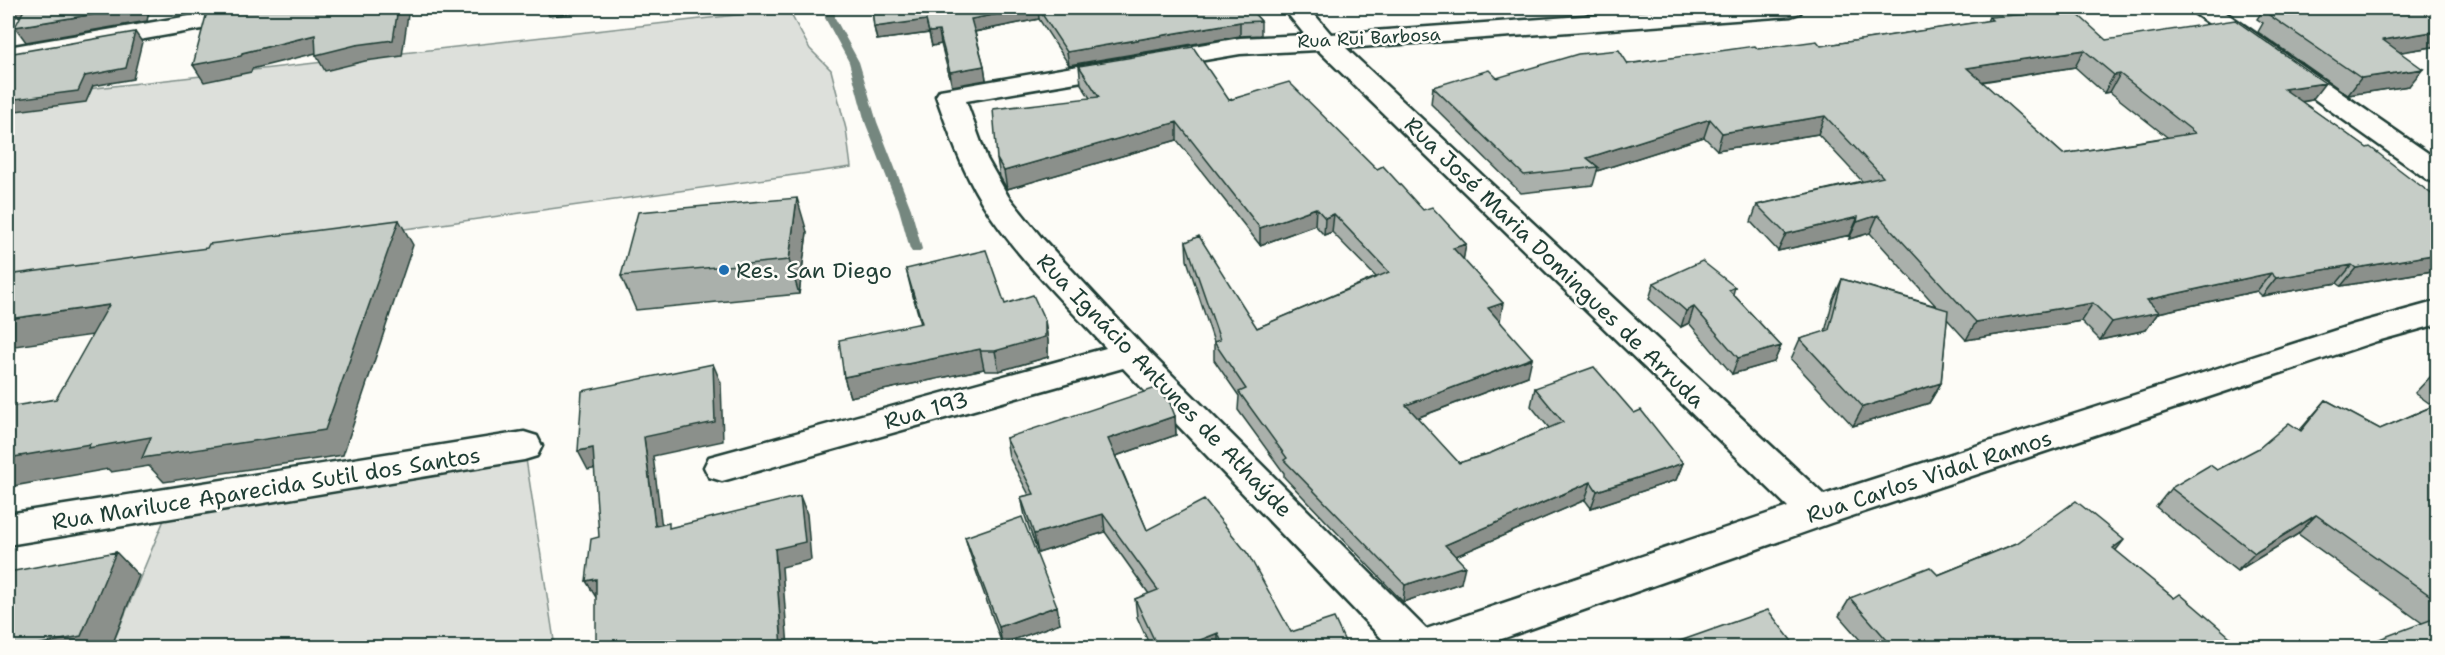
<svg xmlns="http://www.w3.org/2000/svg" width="2445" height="655" font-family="'Shantell Sans',sans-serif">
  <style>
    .green { fill: #dde0db; stroke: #7e8e88; stroke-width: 1.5 }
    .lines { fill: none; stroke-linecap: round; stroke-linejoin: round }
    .stream { fill: #75877f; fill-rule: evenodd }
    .street-casing { stroke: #1f3d34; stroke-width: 5 }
    .street { fill: #fdfcf7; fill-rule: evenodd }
    .wall { fill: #aab0ab; stroke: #1f3d34; stroke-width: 1.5; fill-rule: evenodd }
    .shaded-wall { fill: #8b908b; stroke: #1f3d34; stroke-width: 1.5 }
    .building { fill: #c6cdc7; stroke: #1f3d34; stroke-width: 1.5; fill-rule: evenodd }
    .poi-dot { fill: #1f6fb2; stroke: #fdfcf7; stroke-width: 2 }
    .labels { text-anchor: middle; stroke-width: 5; stroke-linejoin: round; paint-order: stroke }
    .far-street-label { font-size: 18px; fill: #1f3d34; stroke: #fdfcf7 }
    .street-label { font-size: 22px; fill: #1f3d34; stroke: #fdfcf7 }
    .poi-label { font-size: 22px; fill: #1f3d34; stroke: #fdfcf7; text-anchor: start }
  </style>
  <rect width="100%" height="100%" fill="#fdfcf7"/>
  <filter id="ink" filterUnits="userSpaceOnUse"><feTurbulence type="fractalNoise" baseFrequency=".0167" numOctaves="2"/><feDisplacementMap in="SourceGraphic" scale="12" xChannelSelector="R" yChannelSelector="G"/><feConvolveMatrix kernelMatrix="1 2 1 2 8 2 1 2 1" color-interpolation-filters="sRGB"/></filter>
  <g filter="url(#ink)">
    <!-- green -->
    <path class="green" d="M788,9L810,49L831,70L846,129L851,167L428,226L8,279V98Z
      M524,446L555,647L111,648L171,503Z"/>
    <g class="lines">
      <!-- stream -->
      <path class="stream" d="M825,8H835V18L859,62L877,122L911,209L922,249L920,252H912L910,249L899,209L865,122L849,62L825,18Z"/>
      <!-- street casing -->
      <g class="street-casing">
        <path id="street" d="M236,8H289L285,13L276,16L8,63V47Z
          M1283,8H1309L1331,34L1694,8H1803L1800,13L1791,16L1346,48L1824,495L2355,324L2438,301V324L2377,341L1831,523L1476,648H1391L1123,368L722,481L709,477L704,467L709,457L1106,348C1064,302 1014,255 981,201C961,168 949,132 936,96L940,90L1240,38L1305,35ZM1318,50L1788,507L1426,629L1142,345L1041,237L1008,196L987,159L966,101L1240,54Z
          M2190,8H2219L2438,160V183L2428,180L2194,13Z
          M524,432L537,436L542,446L537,456L524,460L8,545V514Z"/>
      </g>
      <!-- street -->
      <use href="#street" class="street"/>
    </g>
    <!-- wall -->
    <path class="wall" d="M872,8H1249L1261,21V35L1240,36L1069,65L1039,19L975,32L984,66L986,80L952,86L941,44L932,46L929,33L877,40L874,27Z
      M2264,8H2438V46L2400,52L2409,86L2348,95L2258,32L2263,23L2257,19Z
      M1989,17L2106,40L2312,100L2302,102L2438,199V270L2341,286L2337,283L2262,296L2257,291L2158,313L2146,330L2100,340L2081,321L1966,340L1947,319L1941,383L1929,403L1853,426L1791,359L1800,339L1825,332L1833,299L1842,279L1936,306L1870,233L1849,239L1850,235L1778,251L1751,222L1757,205L1862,181L1818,134L1717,150L1704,137L1597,171L1593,185L1521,193L1431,104L1433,87L1497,78L1758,49L1821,46L1987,21ZM2075,67L2104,93L2110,92L2167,137L2063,154L1982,82Z
      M1079,66L1229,100L1377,169L1423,210L1466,244L1463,259L1500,321L1528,376L1417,418L1459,463L1491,453L1549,428L1531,406L1535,388L1634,413L1683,463L1676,480L1591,508L1585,500L1456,556L1461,583L1403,602L1284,477V473L1238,410L1239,396L1214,360V342L1187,260L1186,242L1257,328L1376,277L1332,232L1324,235L1315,225L1260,245L1177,140L1007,189L1000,177L997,159L1090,98L1081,84Z
      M807,232L799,294L636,310L621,276Z
      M906,269L1005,304L1045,321L1048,341V357L999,371H985L984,369L850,397L844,377L921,324L911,289Z
      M1654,283L1735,287L1733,294L1781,346L1774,362L1732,374L1689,323L1681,327L1649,299Z
      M2438,372V648L2422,623L2298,534L2237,571L2156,507L2171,488L2217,470L2300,430L2326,400L2380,429L2433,406L2415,393L2433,374Z
      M1175,416L1176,435L1116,456L1147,530L1291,632L1348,648H1151L1137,617L1135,599L1149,594L1105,532L1038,553L1025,516L1021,497L1029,495L1009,457L1006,438Z
      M965,537L1060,623L1002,644L970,554Z
      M2017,543L2115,551L2174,598L2243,648H1867L1839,616L1850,598L1938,575Z"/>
    <!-- shaded-wall -->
    <path class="shaded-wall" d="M8,8H36L40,13L8,18Z
      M132,8H150L147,21L26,42L15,27Z
      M398,8H409L402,56L365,61L325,71L316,55Z
      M545,8H622L549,16Z
      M1031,8H1038L1039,19L973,32L971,19Z
      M926,20L929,33L877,40L874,27Z
      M1240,22V36L1069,65L1067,52Z
      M939,31L941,44L932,46L929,32Z
      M2438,31V46L2371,57L2383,40Z
      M135,32L142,42L133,79L93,86L86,102L8,112V100L85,76Z
      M315,35L324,51L252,69L251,72L204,82L193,65Z
      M2084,50L2075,67L1959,85L1967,68Z
      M984,66L986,80L952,86L950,72Z
      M2423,69L2409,86L2348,95L2361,78Z
      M2120,74L2110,92L2104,93L2114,75Z
      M2325,83L2312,100L2272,106L2284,89Z
      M1825,116L1818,134L1717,150L1722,133Z
      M1710,119L1704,137L1597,171L1598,167L1587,158Z
      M1177,122V140L1007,189L1004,171Z
      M797,198L807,232L799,294L789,260Z
      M1316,208L1315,225L1260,245V228Z
      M1334,214L1332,232L1324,235L1325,218Z
      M1878,215L1870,233L1849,239L1857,222Z
      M1858,217L1850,235L1778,251L1786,234Z
      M399,220L413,245L343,455L164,482L149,466L111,472L108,469L8,487V458Z
      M1466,244L1463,262L1453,248Z
      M2438,254V270L2341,286L2356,268Z
      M2352,265L2337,283L2262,296L2276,278Z
      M2271,273L2257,291L2158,313L2146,330L2100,340L2112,322L2147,300Z
      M1503,303L1500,321L1484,326L1488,308Z
      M2093,303L2081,321L1966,340L1976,322Z
      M109,305L129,330L8,347V319Z
      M1694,307L1689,323L1681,327L1686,311Z
      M1045,321L1048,341V357L999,371L995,351Z
      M1781,346L1774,362L1732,374L1738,358Z
      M980,349L984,369L850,397L844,377Z
      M1532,358L1528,376L1403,423L1406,405Z
      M713,364L721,383L723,441L653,456L664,544L655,526L644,437Z
      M1941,383L1929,403L1853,426L1863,407Z
      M1175,416L1176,435L1110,458L1108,439Z
      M593,448L603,467L588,470L578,451Z
      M1683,463L1676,480L1591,508L1597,491Z
      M1591,482L1585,500L1442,562L1445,545Z
      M800,496L807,514L811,560L782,567L788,648H782L775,549Z
      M1103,514L1105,532L1038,553L1034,534Z
      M2316,515L2298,534L2237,571L2255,553Z
      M2124,540L2109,559L2113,548Z
      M116,552L139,576L111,648H21Z
      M1465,566L1461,583L1403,602L1405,585Z
      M596,579L597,599L586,581Z
      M1057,606L1060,623L1002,644L999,627Z
      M1218,633V648H1180Z"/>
    <!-- building -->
    <path class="building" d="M25,8H132L15,27Z
      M235,8H398L393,40L356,45L316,55L315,35L242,53L241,56L193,65L207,12Z
      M872,8H1031L971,19L984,66L950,72L939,31L929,32L926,20L874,27Z
      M1038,8H1249L1261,21L1240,22L1067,52Z
      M2276,8H2438V31L2383,40L2423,69L2361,78L2269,15L2284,13Z
      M2074,11L2106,40L2235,20L2325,83L2284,89L2367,148L2370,147L2438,199V254L2356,268L2352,265L2276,278L2271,273L2147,300L2159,312L2112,322L2093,303L1976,322L1878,215L1857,222L1858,217L1786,234L1757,205L1883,177L1825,116L1722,133L1710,119L1587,158L1598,167L1524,175L1433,87L1489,70L1497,78L1578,54L1619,50L1628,64L1755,46L1758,49L1817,41L1821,46L1992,20L1989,17ZM2084,50L2114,75L2120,74L2195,133L2063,154L1967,68Z
      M135,32L126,68L85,76L78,91L8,100V54Z
      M1193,47L1229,100L1289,82L1377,169L1383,166L1423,210L1432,207L1466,244L1453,248L1503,303L1488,308L1532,358L1406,405L1459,463L1491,453L1563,422L1535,388L1594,367L1634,413L1641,410L1683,463L1597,491L1591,482L1445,545L1465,566L1405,585L1284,460L1287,458L1239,392L1246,389L1214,342L1220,340L1186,242L1199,236L1257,328L1389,272L1334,214L1325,218L1316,208L1260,228L1177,122L1004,171L997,159L993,109L1099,97L1079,66Z
      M797,198L789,260L621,276L638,212Z
      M399,220L325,430L142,458L151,437L88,448L90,444L8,458V407L56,399L109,305L8,319V275L207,248L209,244Z
      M986,250L1005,304L1033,295L1045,321V337L995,351H981L980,349L844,377L839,340L922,323L906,269Z
      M1702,261L1735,287L1729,290L1781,346L1738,358L1694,307L1686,311L1654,283Z
      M1842,279L1948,310L1941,383L1863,407L1800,339L1829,330Z
      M713,364L715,422L644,437L655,526L669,523V528L800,496L805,542L775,549L782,648H609V645L596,648V579L586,581L591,539L599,537L593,448L578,451L582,391Z
      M2438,372V377L2433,374Z
      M1156,388L1170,403L1175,416L1108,439L1147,530L1204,500L1248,554L1291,632L1334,618L1348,648H1224L1218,633L1180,648H1158L1135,599L1158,590L1103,514L1034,534L1021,497L1034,494L1006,438Z
      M2326,400L2380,429L2438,404V601L2316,515L2255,553L2171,488L2210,465L2217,470L2259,448L2289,423L2301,431Z
      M2076,501L2124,540L2113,548L2174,598L2180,594L2243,648H1894L1850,598L1930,567L1938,575L2017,543Z
      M1022,517L1057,606L999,627L965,537Z
      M116,552L81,636L21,648H8V567H11L9,572Z
      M1768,610L1797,648H1660Z
      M2438,617V648L2358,647Z"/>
  </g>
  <!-- markers -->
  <circle class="poi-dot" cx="724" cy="270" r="6"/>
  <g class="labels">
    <!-- far-street labels -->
    <g class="far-street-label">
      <text transform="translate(1369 38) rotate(-3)" y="6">Rua Rui Barbosa</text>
    </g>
    <!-- street labels -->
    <g class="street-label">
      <text transform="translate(1555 262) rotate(44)" y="8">Rua José Maria Domingues de Arruda</text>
      <text transform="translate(1165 385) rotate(46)" y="8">Rua Ignácio Antunes de Athaýde</text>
      <text transform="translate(926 410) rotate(-16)" y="8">Rua 193</text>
      <text transform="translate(1929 476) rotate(-18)" y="8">Rua Carlos Vidal Ramos</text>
      <text transform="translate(266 488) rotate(-9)" y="8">Rua Mariluce Aparecida Sutil dos Santos</text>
    </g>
    <!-- poi labels -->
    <g class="poi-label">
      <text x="736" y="278">Res. San Diego</text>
    </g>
  </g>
  <!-- margin -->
  <rect width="2445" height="655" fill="none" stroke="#fdfcf7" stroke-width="30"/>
  <rect x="15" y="15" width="2415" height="625" fill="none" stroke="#1f3d34" stroke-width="2" filter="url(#ink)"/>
</svg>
